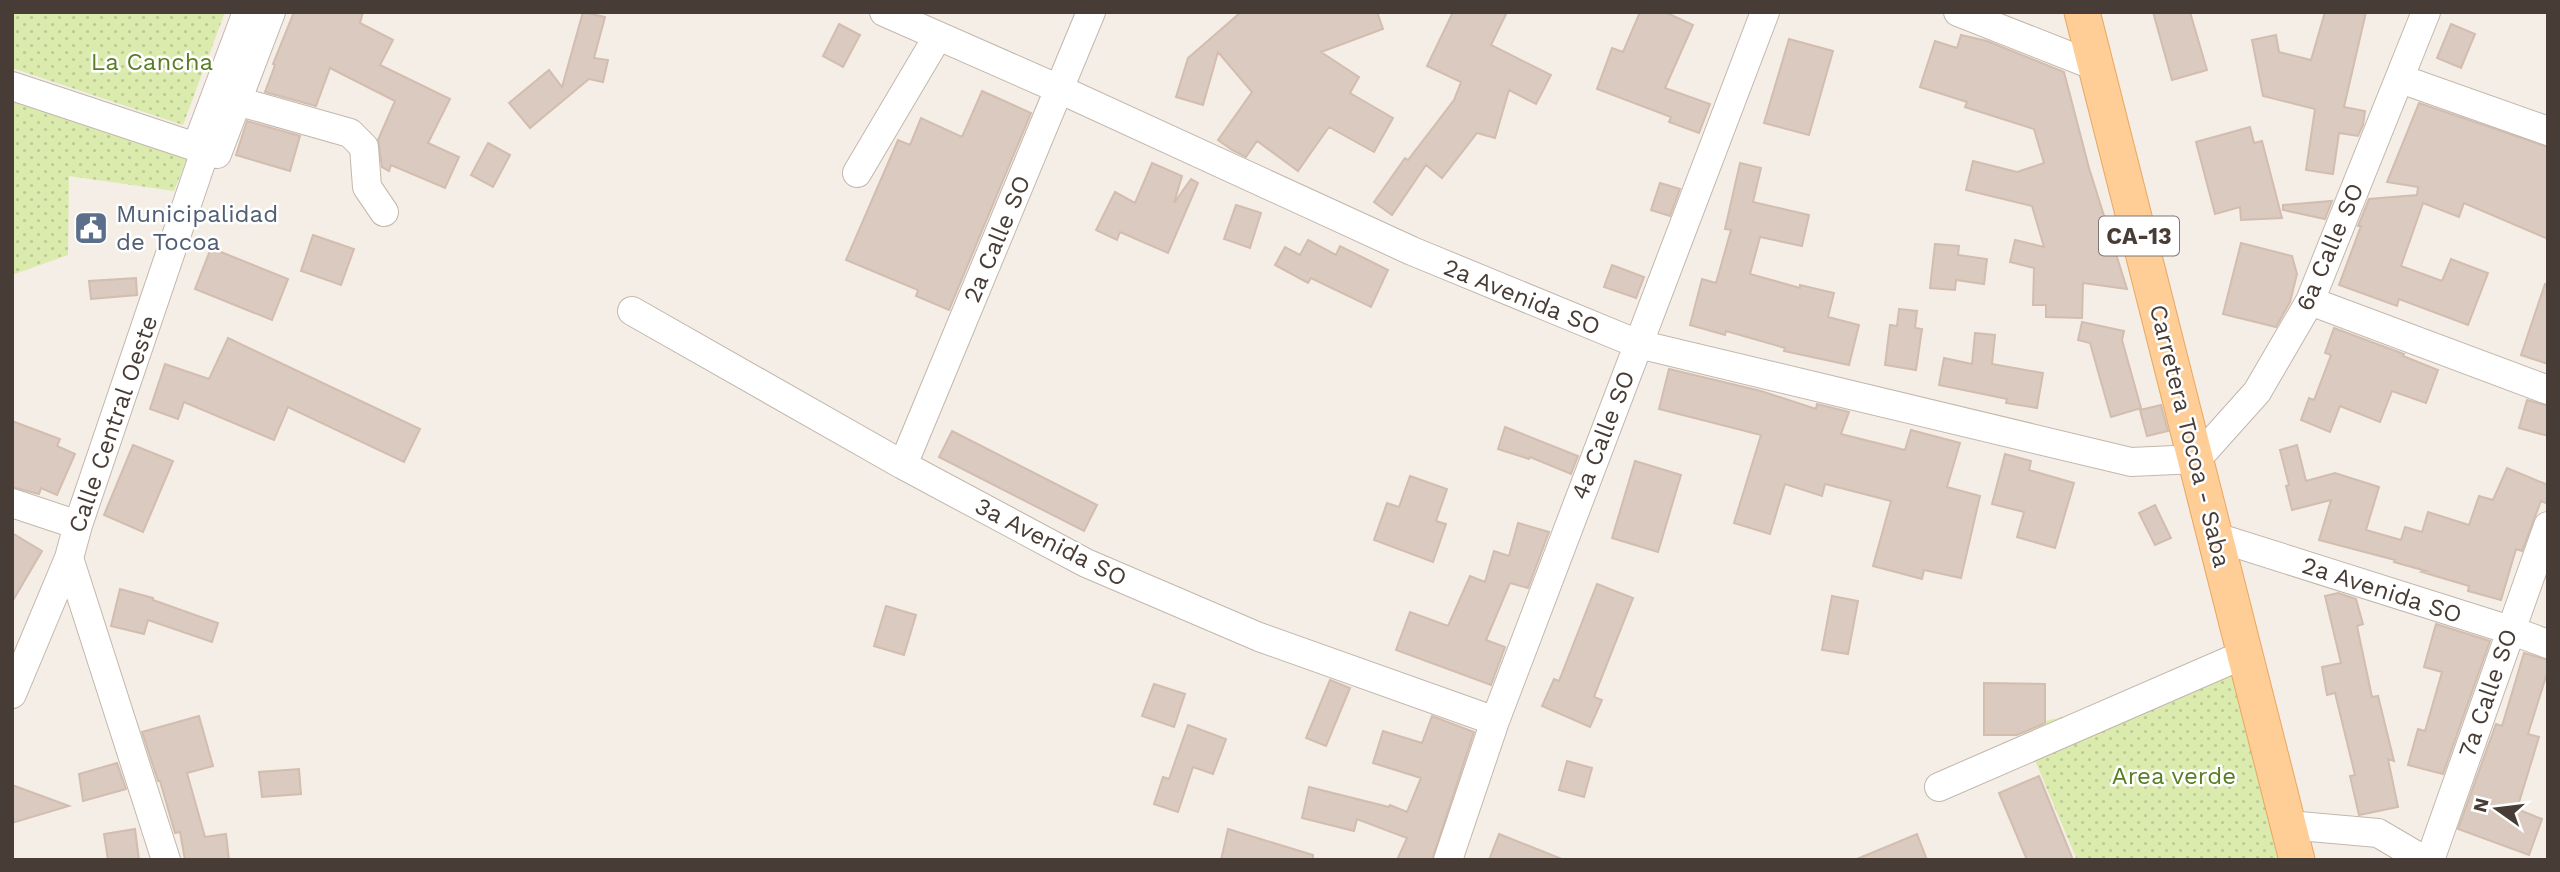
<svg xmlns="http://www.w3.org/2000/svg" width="2560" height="872" font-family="'Work Sans',sans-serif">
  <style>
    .park { fill: url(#park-dots) }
    .building { fill: #dacabf; stroke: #d2bdaf; stroke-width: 2 }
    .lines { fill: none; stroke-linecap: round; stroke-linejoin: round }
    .minor-casing { stroke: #c3b7ac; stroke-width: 30 }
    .major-casing { stroke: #eaa660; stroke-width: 37 }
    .minor { stroke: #fff; stroke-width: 28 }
    .major { stroke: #ffcd96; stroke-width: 35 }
    .labels { text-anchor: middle; stroke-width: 5; stroke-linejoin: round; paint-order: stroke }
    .shield { fill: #fff; stroke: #7f7772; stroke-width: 2 }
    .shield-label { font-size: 23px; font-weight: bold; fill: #483d36 }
    .park-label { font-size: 24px; fill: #587d25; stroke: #fff }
    .service-label { font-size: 24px; fill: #4e5e75; stroke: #fff; text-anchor: start }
    .street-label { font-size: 24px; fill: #483d36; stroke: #fff }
  </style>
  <defs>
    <pattern id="park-dots" width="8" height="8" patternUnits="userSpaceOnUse" patternTransform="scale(1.75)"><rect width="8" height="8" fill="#dbebae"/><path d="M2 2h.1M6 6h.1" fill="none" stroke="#bdca96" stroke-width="1.8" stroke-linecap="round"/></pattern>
  </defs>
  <rect width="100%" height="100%" fill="#f4eee7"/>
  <!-- park -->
  <path class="park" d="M12,12H225L183,125L12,68Z
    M12,91L190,151L174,191L69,176L68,255L12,275Z
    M2235,675L2283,860H2077L2021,727Z"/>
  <!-- building -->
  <path class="building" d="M294,12H363L360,23L393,40L380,65L450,99L428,143L459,157L445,188L391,165L389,171L382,167L378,140L395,101L330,68L316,106L265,92L275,65L273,64Z
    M583,12L605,17L594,58L608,60L603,82L589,79L530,128L509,103L549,70L562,87Z
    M1241,12H1377L1383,29L1321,52L1359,77L1350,93L1393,118L1374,152L1329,127L1298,171L1257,141L1246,157L1232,150L1218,140L1252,92L1218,52L1203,105L1176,97L1188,58Z
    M1453,12H1507L1491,45L1551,75L1536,104L1509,90L1495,138L1477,133L1442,178L1426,165L1392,215L1374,202L1405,158L1408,160L1454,100L1461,82L1427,66Z
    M1640,12H1665L1693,25L1665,88L1710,104L1699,133L1669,122L1671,117L1597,89L1612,48L1623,52Z
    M2153,12H2190L2207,70L2172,80Z
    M2325,12H2366L2344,107L2365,111L2363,125L2358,136L2339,133L2333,174L2306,170L2315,109L2263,96L2252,40L2276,35L2279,52L2311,60Z
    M839,24L860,35L843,67L823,56Z
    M2451,24L2475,34L2461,68L2437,58Z
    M1961,35L1987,41L2064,72L2089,168L2127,289L2083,283L2082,318L2046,317V305H2033L2034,268L2010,262L2015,240L2044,247L2032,206L1966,190L1973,161L2017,172L2044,163L2034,129L1965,107L1967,102L1920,87L1935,41L1957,48Z
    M1789,39L1833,51L1809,135L1764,123Z
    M982,91L1031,113L949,310L916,296L918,290L846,260L898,140L910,145L921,118L962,137Z
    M2419,103L2548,147V239L2464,203L2459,217L2423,203L2401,266L2442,281L2451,259L2488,273L2468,325L2399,299L2397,306L2339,285L2361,226H2358L2369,199L2417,195L2418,187L2387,182Z
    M247,121L300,136L290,171L236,155Z
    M2250,127L2254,143L2262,141L2282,218L2241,220L2240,207L2215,214L2196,142Z
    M488,143L510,155L493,187L471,175Z
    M1152,163L1182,176L1174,203L1191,179L1198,183L1168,253L1120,232L1117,240L1096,230L1115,192L1135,203Z
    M1740,163L1761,168L1753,202L1809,215L1802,246L1760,237L1750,274L1800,288V285L1834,293L1828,317L1859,325L1849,365L1784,351L1785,348L1726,331L1725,335L1690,325L1702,279L1716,283L1731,230L1725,229Z
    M1660,183L1680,189L1670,216L1651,210Z
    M2332,201L2325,219L2283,210V205Z
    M1236,205L1261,213L1250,248L1224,239Z
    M313,235L354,249L341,285L301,271Z
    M1308,240L1336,255L1340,246L1388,270L1371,307L1311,278L1308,283L1275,265L1285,247L1300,255Z
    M2241,243L2292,256L2297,274L2290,302L2276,327L2223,314Z
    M1935,244L1959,246L1958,255L1987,259L1984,284L1956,280L1955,290L1930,288Z
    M211,248L288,279L272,320L195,289Z
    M1612,265L1644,277L1636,298L1604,287Z
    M136,278L137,295L91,299L89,281Z
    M2545,284L2548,285V364L2521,355Z
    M1899,309L1917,311L1915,328L1922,329L1916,370L1885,365L1890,325L1897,326Z
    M2082,322L2124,331L2122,340L2141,408L2111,417L2090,343L2078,340Z
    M2334,328L2404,354L2403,356L2438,370L2426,403L2392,391L2380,422L2340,406L2330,432L2301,420L2309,398L2314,400L2331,355L2325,353Z
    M1975,333L1995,335L1992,364L2043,373L2037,408L2006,403L2007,399L1939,385L1944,358L1972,364Z
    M228,338L420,429L404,462L288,407L274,440L184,402L178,419L150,409L165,364L209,379Z
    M1669,369L1761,391L1816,409L1817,404L1849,412L1841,434L1905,450L1911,430L1960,443L1947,487L1980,496L1961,578L1924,570L1922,579L1873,566L1891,501L1825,484L1822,496L1785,484L1770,534L1734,523L1761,435L1659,409Z
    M2527,400L2548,406V436L2519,428Z
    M2161,405L2168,431L2147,436L2140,410Z
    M12,421L60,439L57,446L75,454L57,495L41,488L39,494L12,487Z
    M1505,427L1578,456L1571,474L1530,457L1529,459L1498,449Z
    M952,431L1097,505L1084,531L939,457Z
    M133,445L173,461L143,532L104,515Z
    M2297,445L2306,481L2335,473L2379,487L2366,530L2401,540L2405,527L2422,532L2428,512L2469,525L2479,496L2493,500L2507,468L2548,485V504L2541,501L2522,551L2516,549L2501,600L2468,591L2469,586L2422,572L2426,571L2394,562L2395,560L2319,540L2331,500L2292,510L2286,486L2289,485L2280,450Z
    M2005,454L2031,461L2029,470L2074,483L2055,548L2017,537L2024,512L1992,504Z
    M1635,461L1681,475L1658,552L1612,538Z
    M1410,476L1447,489L1436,521L1446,524L1433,562L1374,540L1387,503L1399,507Z
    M2155,505L2171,538L2155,545L2139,513Z
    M1518,523L1549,532L1528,588L1510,583L1486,640L1505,647L1491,685L1396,650L1410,612L1448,626L1470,576L1485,582L1494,551L1509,556Z
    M12,533L42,551L12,602Z
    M1597,584L1633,598L1594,697L1602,700L1590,727L1542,706L1554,679L1559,681Z
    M120,589L153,598V600L218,623L212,642L148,620L144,634L111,626Z
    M2338,593L2356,599L2363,624L2357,626L2372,697L2378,696L2394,761L2388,759L2398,807L2359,815L2350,776L2355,775L2335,693L2327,695L2322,667L2341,663L2325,596Z
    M1832,596L1858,601L1848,654L1822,650Z
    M886,606L916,615L904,655L874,646Z
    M2436,624L2490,641L2443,774L2408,765L2418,729L2425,731L2442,672L2424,667Z
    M2524,653L2548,660V670L2528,734L2539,737L2517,809L2542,819L2529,855L2458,829L2496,724L2502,726Z
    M1330,680L1350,688L1326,746L1306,738Z
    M1984,683L2045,684V723L2017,735H1984Z
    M1154,684L1185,694L1174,727L1142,716Z
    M199,716L213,766L187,773L205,837L226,834L229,860H185L180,832L175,833L160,781H158L142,732Z
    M1432,716L1474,732L1432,860H1397L1407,838L1357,819L1354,831L1302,818L1309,787L1389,807L1390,805L1407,812L1421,778L1373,763L1383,731L1422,743Z
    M1188,725L1226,739L1213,774L1193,767L1178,812L1154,804L1163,777L1169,779Z
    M1567,761L1592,768L1584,797L1559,790Z
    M117,763L126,789L83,801L79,774Z
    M299,769L301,794L262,797L259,772Z
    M2039,776L2073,860H2027L1999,793Z
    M12,785L69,806L12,823Z
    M135,829L139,860H108L104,834Z
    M1228,829L1313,855V860H1221Z
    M1499,834L1562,859L1561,860H1489Z
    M1917,834L1927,860H1857V859Z"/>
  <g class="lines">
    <!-- minor casing -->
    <g class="minor-casing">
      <path id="minor" d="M884,12L1059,89L1412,251L1638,344L2131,462L2197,459L2257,392L2310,301L2426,12
        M1958,12L2095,66
        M2401,79L2548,131
        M12,86L217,154L271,12
        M237,101L350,133L364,147L367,187L384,212
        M196,148L247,12
        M857,173L938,36
        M2310,301L2548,390
        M632,311L903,465L1086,563L1259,637L1495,721
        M903,465L1091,12
        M12,503L78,525
        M2216,537L2510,630L2548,644
        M69,558L166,860
        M12,694L69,558L78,525L205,151
        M1939,787L2245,654
        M2288,825L2378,833L2424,860
        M1448,860L1495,721L1765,12
        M2430,860L2548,526"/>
    </g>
    <!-- major casing -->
    <g class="major-casing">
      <path id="major" d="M2082,12L2297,860"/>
    </g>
    <!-- minor -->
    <use href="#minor" class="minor"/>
    <!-- major -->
    <use href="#major" class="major"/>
  </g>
  <!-- icons -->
  <defs>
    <g id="civic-square" transform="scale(1.75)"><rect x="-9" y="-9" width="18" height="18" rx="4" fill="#5c6f8a" stroke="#fff"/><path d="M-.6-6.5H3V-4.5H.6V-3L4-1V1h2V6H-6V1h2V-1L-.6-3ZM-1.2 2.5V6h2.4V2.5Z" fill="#fff"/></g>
  </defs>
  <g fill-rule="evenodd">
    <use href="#civic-square" x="91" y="228"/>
  </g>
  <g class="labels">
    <!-- shield labels -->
    <rect class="shield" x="2099" y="216.5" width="80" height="39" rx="5"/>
    <g class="shield-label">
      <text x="2139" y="244">CA-13</text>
    </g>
    <!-- park labels -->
    <g class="park-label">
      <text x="152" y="70">La Cancha</text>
      <text x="2174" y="784">Area verde</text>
    </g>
    <!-- service labels -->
    <g class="service-label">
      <text x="116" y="222">Municipalidad<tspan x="116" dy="28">de Tocoa</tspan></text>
    </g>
    <!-- street labels -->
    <g class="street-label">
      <text transform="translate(997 239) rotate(-67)" y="8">2a Calle SO</text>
      <text transform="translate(2330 247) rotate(-67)" y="8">6a Calle SO</text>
      <text transform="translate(1522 297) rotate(22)" y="8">2a Avenida SO</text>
      <text transform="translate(113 424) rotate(-71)" y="8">Calle Central Oeste</text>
      <text transform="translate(1603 435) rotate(-69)" y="8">4a Calle SO</text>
      <text transform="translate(2190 436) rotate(76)" y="8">Carretera Tocoa - Saba</text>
      <text transform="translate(1051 542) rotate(27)" y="8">3a Avenida SO</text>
      <text transform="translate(2382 590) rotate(18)" y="8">2a Avenida SO</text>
      <text transform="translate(2488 693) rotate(-71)" y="8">7a Calle SO</text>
    </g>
  </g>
  <!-- border -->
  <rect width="2560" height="872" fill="none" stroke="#483d36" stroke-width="28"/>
  <!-- north arrow -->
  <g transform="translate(2497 809) rotate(284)" stroke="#ffffff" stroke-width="5" paint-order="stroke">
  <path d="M0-5L12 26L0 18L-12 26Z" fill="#483d36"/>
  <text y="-10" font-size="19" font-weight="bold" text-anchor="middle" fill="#483d36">N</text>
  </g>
</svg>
